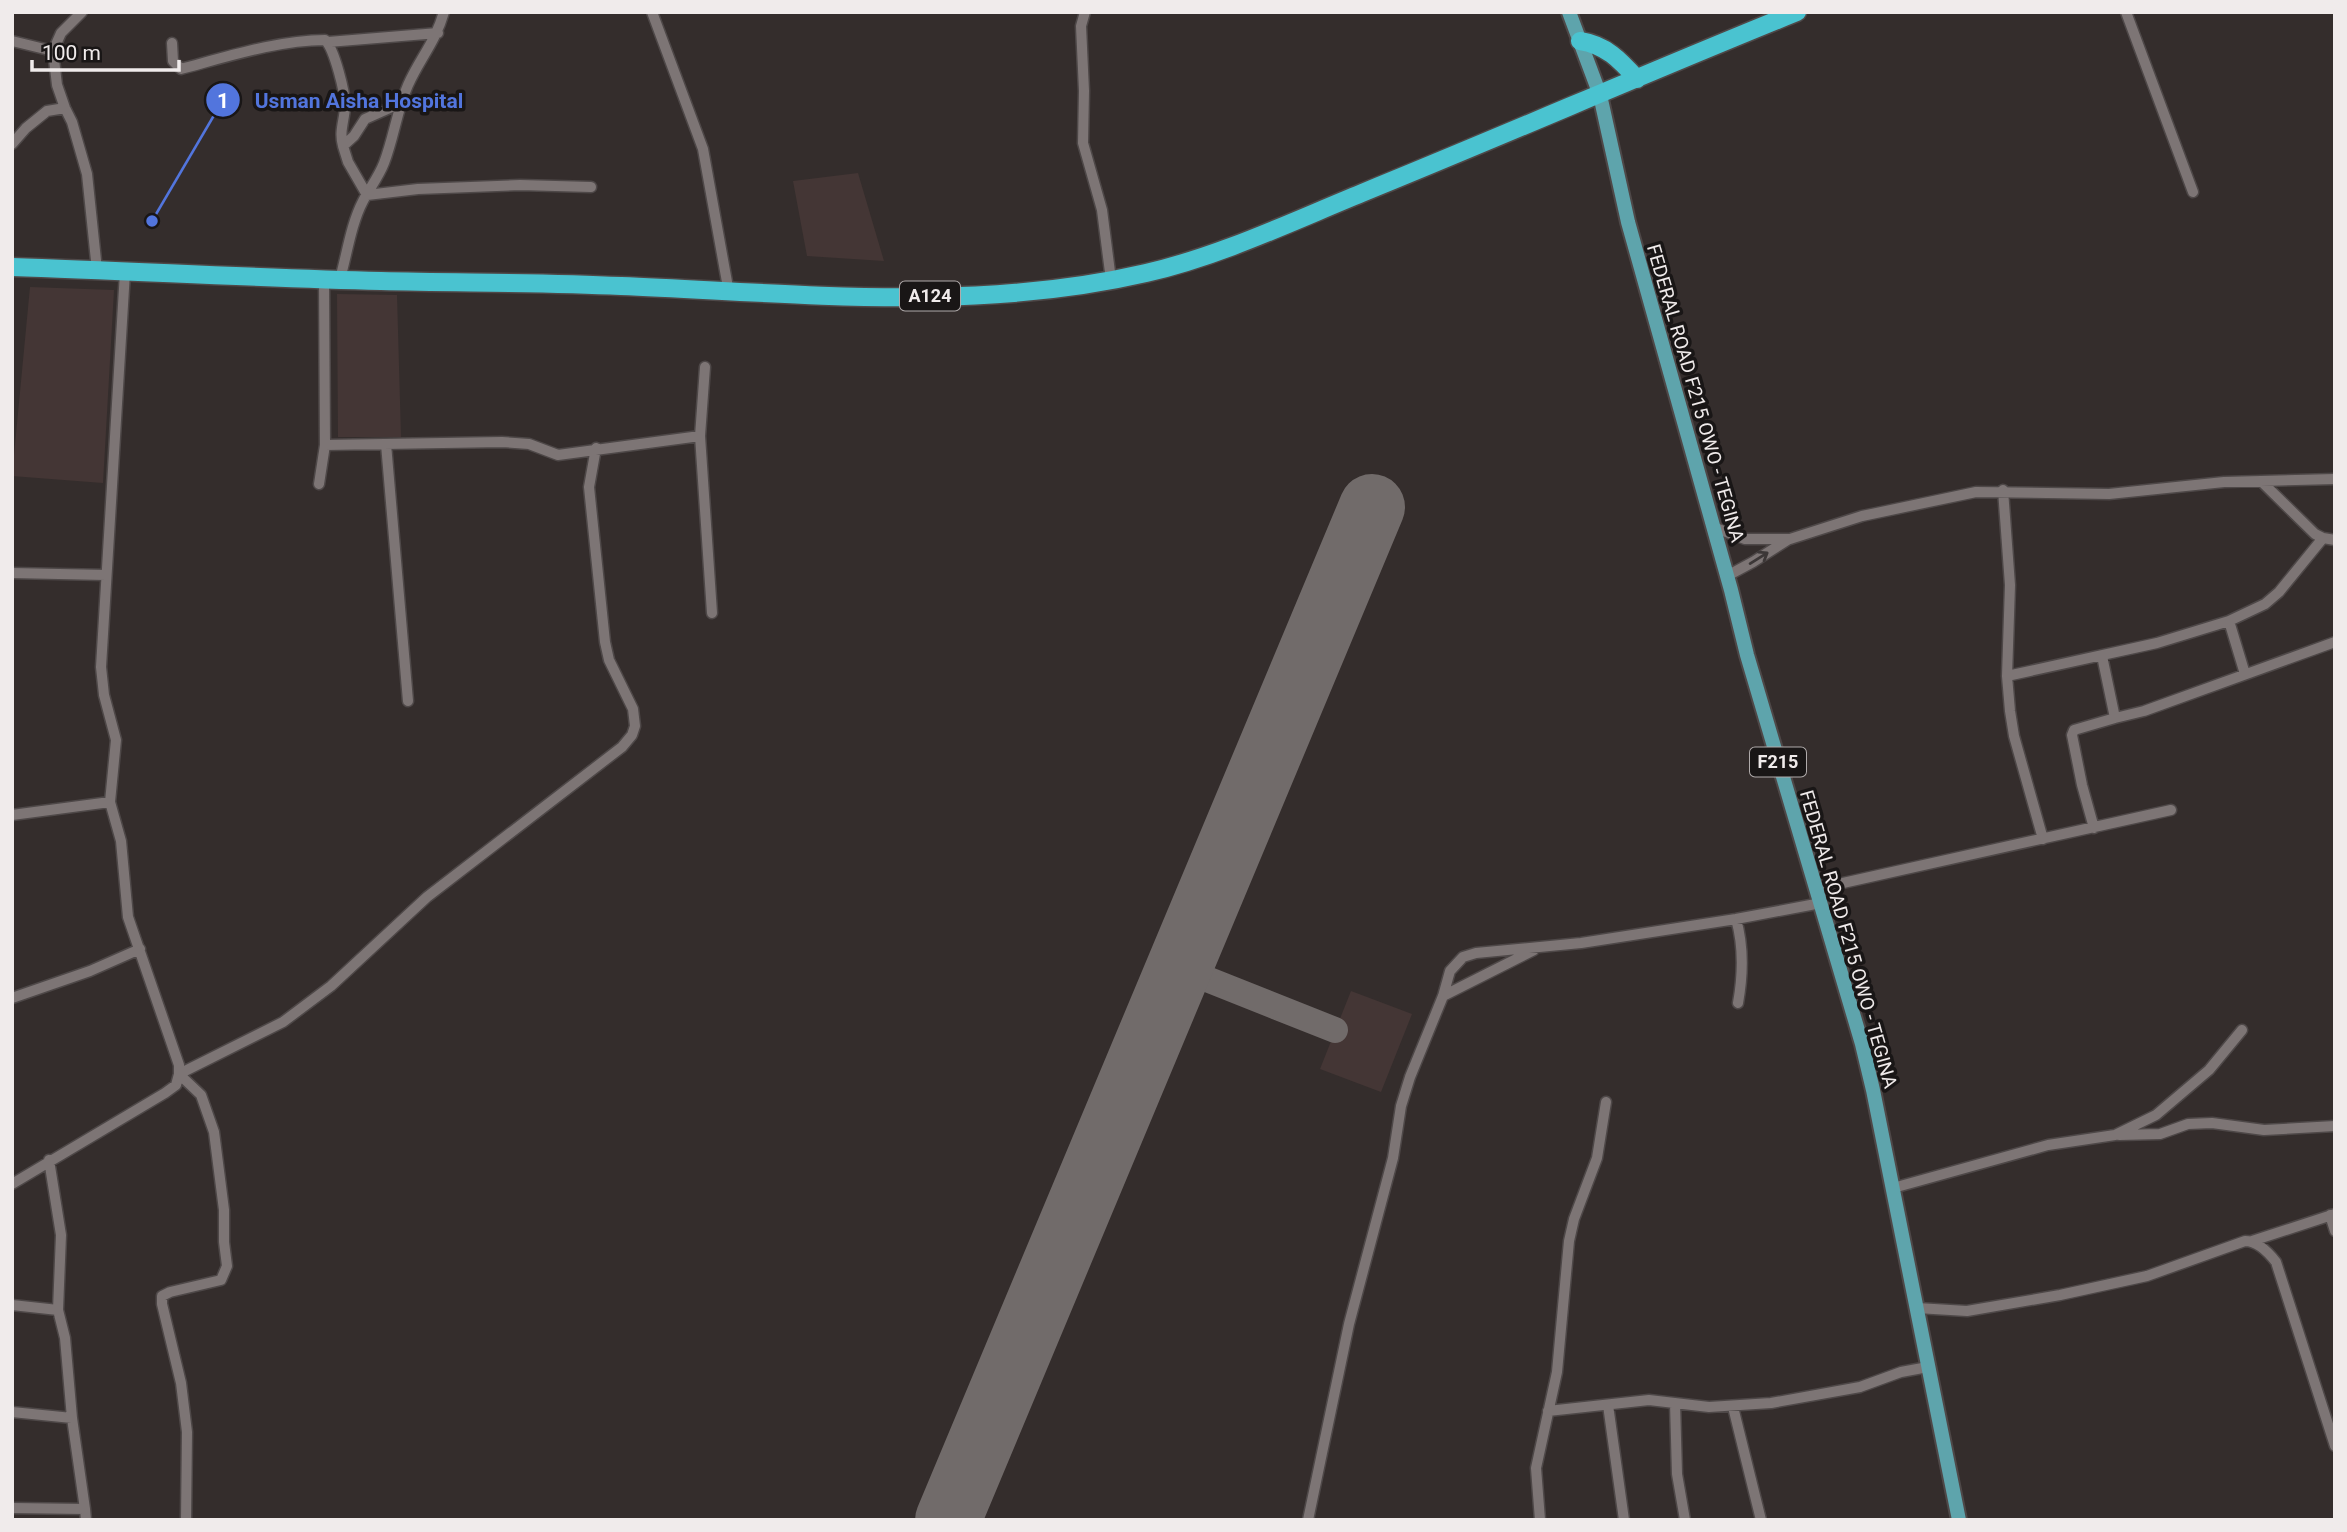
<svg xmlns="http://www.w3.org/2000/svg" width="2347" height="1532" font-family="Roboto,sans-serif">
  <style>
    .built { fill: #443635 }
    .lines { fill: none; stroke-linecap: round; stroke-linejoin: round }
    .taxiway { stroke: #716b6a; stroke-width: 26 }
    .runway { stroke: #716b6a; stroke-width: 66 }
    .street-casing { stroke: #4e4848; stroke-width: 13 }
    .primary-casing { stroke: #4e4848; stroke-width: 18 }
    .highway-casing { stroke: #4e4848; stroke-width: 21 }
    .street { stroke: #7d7575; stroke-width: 10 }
    .primary { stroke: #5ea4ac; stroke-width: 14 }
    .highway { stroke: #4ac3d0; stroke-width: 18 }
    .oneway { stroke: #3c3737 }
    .labels { text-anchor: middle; stroke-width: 7; stroke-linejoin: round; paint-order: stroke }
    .shield { fill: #191616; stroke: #b0abab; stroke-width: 2 }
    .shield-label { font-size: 18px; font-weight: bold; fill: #f0ebeb }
    .street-label { font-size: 19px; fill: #f0ebeb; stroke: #191616 }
    .leader { fill: none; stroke: #5275dd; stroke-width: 2.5 }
    .callout-dot { fill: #5275dd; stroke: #191616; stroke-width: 2.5 }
    .mark-label { font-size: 21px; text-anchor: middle; font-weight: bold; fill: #fff }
    .callout-label { font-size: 21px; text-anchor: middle; font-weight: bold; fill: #5275dd; stroke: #191616; stroke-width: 7; stroke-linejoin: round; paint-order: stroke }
  </style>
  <rect width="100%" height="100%" fill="#342d2c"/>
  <!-- built -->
  <path class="built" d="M858,173L884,261L807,256L793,181Z
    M30,287L114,290L103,483L12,476Z
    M337,294L397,295L401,437H338Z
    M1351,991L1412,1014L1381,1092L1320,1069Z"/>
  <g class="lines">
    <!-- taxiway -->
    <path class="taxiway" d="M1179,968L1335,1030"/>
    <!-- runway -->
    <path class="runway" d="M948,1520L1372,507"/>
    <!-- street casing -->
    <g class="street-casing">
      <path id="street" d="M82,12L61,33L53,51L57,85L65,108L72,122L87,174L97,270
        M652,12L703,149L729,293
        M1085,12L1081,26L1084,91L1083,143L1102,210L1111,280
        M2126,12L2193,192
        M12,41L53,51
        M328,42L438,33
        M172,43L173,61L181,69C226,57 279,40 325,40C334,48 346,94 345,108C344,121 339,132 343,146
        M401,103L365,119L354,136L343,146L348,162L367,195L418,189L520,185L591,187
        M12,144L26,128L47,111L65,108
        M340,279C347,254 351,224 363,201C370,188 379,176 384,163C394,137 397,110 408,85C420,58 435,43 444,12
        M705,367L700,436L712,613
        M386,444L408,701
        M325,445L502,442L529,444L558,455L700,436
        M319,484L325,445L324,279
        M2003,490L2010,585L2007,676L2010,711L2014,736L2043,839
        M1713,527L1745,539H1790L1862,516L1976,492L2109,494L2224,482L2335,479
        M2323,538L2335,540
        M12,573L106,575
        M1727,576L1753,562L1789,539
        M2229,621L2245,674
        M2102,656L2115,718L2144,711L2335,642
        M2007,676L2157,643L2229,621L2265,604L2279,592L2323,538L2315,534L2261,481
        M12,815L110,802
        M2094,828L2082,785L2072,735L2074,730L2115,718
        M1816,889L2171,810
        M1736,919C1744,947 1743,975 1738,1003
        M1443,996L1534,950
        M12,998L90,971L140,949
        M2119,1135L2160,1134L2188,1124L2212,1123L2264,1130L2335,1126
        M12,1184L165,1093L176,1085L179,1074V1065L128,917L121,841L110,802L116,740L104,695L101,667L125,272
        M1893,1188L2048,1145L2115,1135L2156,1115L2209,1070L2242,1030
        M2330,1215L2335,1231
        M2252,1241L2335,1214
        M12,1305L58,1310
        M1917,1308L1967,1311L2060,1295L2147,1276L2245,1241C2257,1241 2269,1253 2276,1262L2335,1446
        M1675,1403L1677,1474L1685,1520
        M1608,1405L1624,1520
        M1733,1407L1761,1520
        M1548,1411L1649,1400L1709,1407L1771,1403L1860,1387L1901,1372L1928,1367
        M12,1412L72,1418L65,1338L58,1310L61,1235L49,1160
        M72,1418L85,1509
        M12,1508L85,1509L86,1520
        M186,1520L187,1432L181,1383L162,1304V1296L170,1292L221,1280L227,1266L224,1242V1210L214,1132L201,1095L179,1074L283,1022L331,986L427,897L622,747L632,735L635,726L633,709L609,660L605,642L589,487L596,448
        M1308,1520L1349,1324L1393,1158L1401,1106L1410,1077L1443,996L1450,971L1463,957L1476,953L1581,943L1736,919L1821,903
        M1540,1520L1536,1468L1557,1372L1569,1241L1574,1219L1597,1158L1606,1102"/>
    </g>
    <!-- primary casing -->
    <g class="primary-casing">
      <path id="primary" d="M1569,12L1600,95L1628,222L1731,590L1747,655L1862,1044L1873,1090L1959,1520"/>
    </g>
    <!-- highway casing -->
    <g class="highway-casing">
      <path id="highway" d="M1580,41C1606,45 1620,60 1637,79
        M12,267C135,271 258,278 381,281C461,283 541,282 621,286C795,293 974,313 1146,273C1220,256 1291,222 1362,193C1507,134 1651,71 1797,12"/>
    </g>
    <!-- street -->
    <use href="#street" class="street"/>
    <!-- primary -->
    <use href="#primary" class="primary"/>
    <!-- highway -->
    <use href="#highway" class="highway"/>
  </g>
  <!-- one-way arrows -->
  <defs><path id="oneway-shaft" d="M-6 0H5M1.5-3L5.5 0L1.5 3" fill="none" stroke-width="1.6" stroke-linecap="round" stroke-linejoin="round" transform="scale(1.75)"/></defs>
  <use class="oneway" href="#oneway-shaft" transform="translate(1759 558) rotate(-32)"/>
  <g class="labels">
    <!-- shield labels -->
    <g class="shield">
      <rect x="900" y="281.5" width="60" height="29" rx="5"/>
      <rect x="1750" y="747.5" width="56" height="29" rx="5"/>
    </g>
    <g class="shield-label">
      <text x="930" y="302">A124</text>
      <text x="1778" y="768">F215</text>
    </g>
    <!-- street labels -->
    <g class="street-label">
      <text transform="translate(1696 393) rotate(74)" y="7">FEDERAL ROAD F215 OWO - TEGINA</text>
      <text transform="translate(1849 939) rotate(74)" y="7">FEDERAL ROAD F215 OWO - TEGINA</text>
    </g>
  </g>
  <!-- callouts -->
  <path class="leader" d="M152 221L223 100"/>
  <g class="callout-dot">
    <circle cx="152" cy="221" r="7"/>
    <circle cx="223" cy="100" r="18"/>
  </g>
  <g class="mark-label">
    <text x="223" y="108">1</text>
  </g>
  <g class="callout-label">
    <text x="359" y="108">Usman Aisha Hospital</text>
  </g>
  <!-- border -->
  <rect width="2347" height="1532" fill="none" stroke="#f0ebeb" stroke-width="28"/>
  <!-- scale -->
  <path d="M32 60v10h147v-10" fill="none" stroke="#f0ebeb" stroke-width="3.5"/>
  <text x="42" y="60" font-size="21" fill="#f0ebeb" stroke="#191616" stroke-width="5" paint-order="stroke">100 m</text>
</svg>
